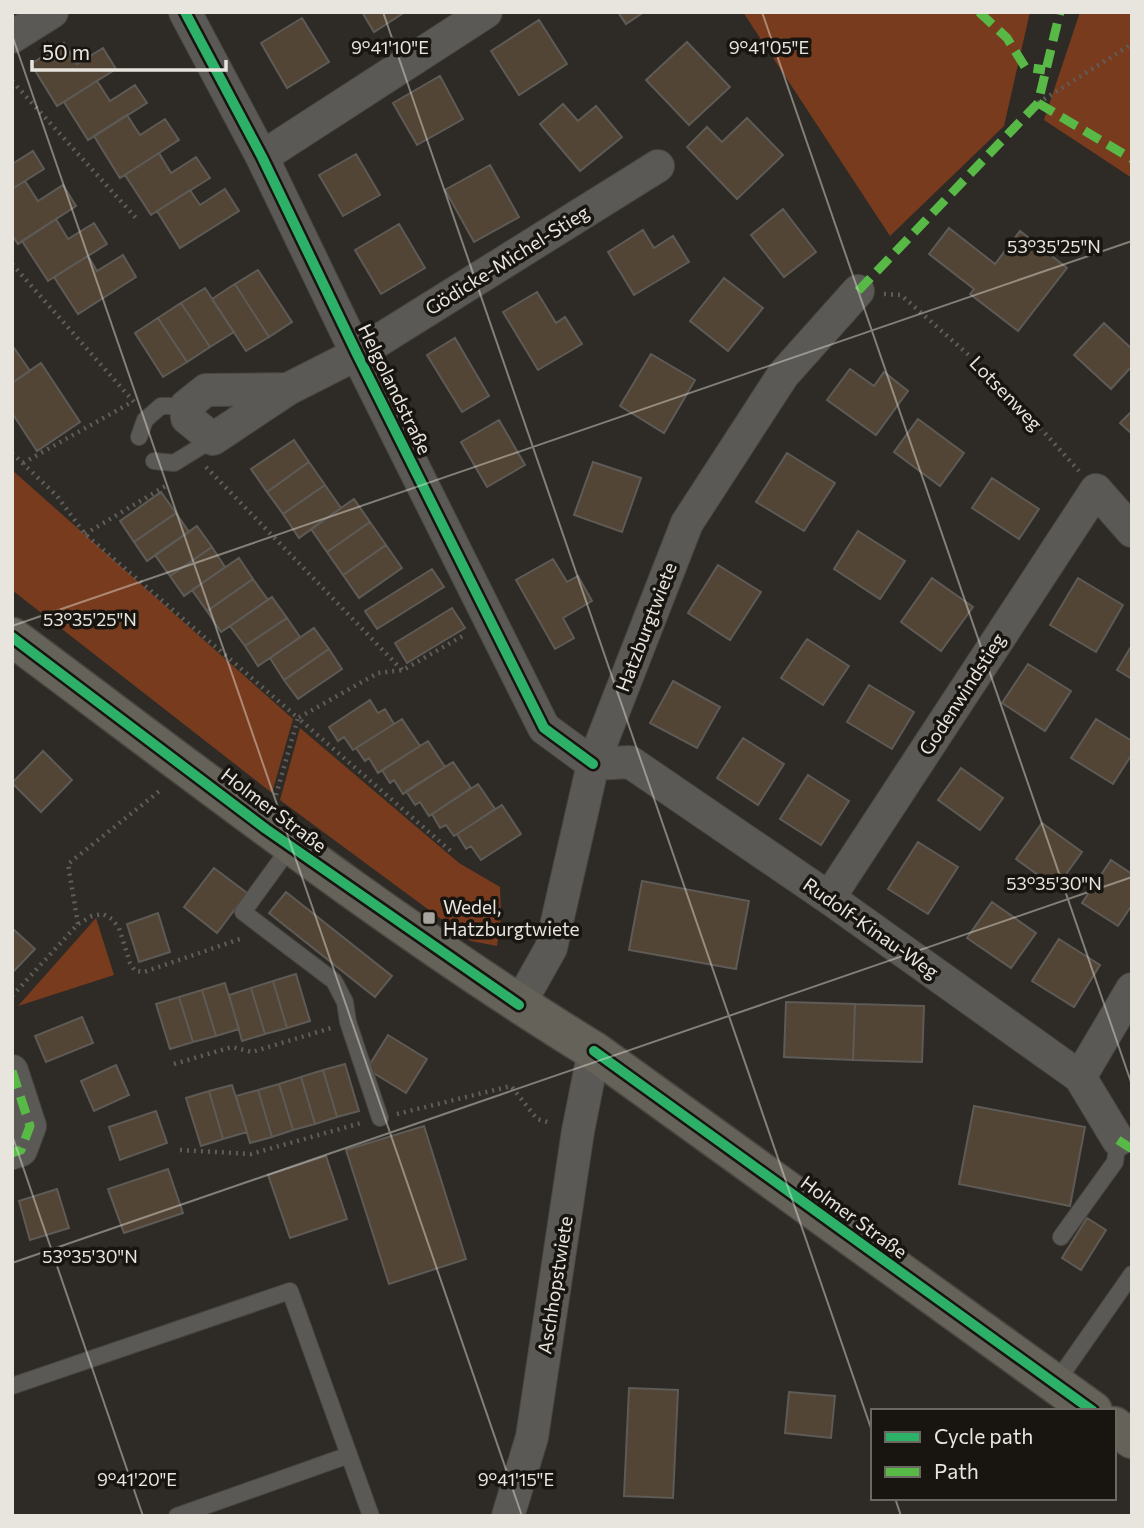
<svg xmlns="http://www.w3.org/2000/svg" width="1144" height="1528" font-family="Commissioner,sans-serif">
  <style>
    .green { fill: #793b1e }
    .building { fill: #524535; stroke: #5e5a56; stroke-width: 2 }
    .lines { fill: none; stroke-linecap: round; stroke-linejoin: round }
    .lane-casing { stroke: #484641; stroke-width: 18 }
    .street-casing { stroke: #484641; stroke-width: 34 }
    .primary-casing { stroke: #484641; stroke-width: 41 }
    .path { stroke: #5f5d5a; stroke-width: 4.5; stroke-dasharray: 2 5; stroke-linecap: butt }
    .lane { stroke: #5b5955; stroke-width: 16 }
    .street { stroke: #5b5955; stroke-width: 32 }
    .primary { stroke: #656259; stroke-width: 38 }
    .quiet { stroke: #58b947; stroke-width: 9; stroke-dasharray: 18 9; stroke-linecap: butt }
    .cycleway-casing { stroke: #181510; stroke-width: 15 }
    .cycleway { stroke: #2db169; stroke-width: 10 }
    .ticks { fill: none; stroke: #e8e4de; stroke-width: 2; stroke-opacity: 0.45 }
    .poi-dot { fill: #a7a39e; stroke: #181510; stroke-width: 2.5 }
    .labels { text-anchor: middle; stroke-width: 7; stroke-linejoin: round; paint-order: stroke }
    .street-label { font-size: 19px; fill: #e8e4de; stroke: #181510 }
    .poi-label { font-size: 19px; fill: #e8e4de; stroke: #181510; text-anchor: start }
    .ticks-label { font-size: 18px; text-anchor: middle; fill: #e8e4de; stroke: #181510; stroke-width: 7; stroke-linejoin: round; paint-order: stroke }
  </style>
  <rect width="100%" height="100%" fill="#2e2b26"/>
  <!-- green -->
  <path class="green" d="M743,12H1030L1004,126L890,236Z
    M1080,12H1132V178L1044,120Z
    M12,470L293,719L272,793L12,590Z
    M300,728L459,863L500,887L501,917L497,946L471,941L280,800Z
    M96,918L114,975L18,1006Z"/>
  <!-- building -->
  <path class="building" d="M362,12H405L374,32Z
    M618,12H644L626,24Z
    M302,18L329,62L287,88L261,43Z
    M539,20L567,64L519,95L491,51Z
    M687,42L730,87L689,125L646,80Z
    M64,43L77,64L103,48L116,69L57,106L31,64Z
    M440,76L463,119L417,145L393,103Z
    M97,81L110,101L135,85L147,103L88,140L64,102Z
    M563,104L578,121L596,106L622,137L580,171L540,124Z
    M127,115L140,135L165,119L179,140L120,178L94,136Z
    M747,118L783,155L737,199L687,147L707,127L722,142Z
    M33,151L44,169L12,189V164Z
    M159,153L171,173L196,157L210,178L151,215L125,175Z
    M356,154L380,195L343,216L319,175Z
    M490,165L519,217L474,242L445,190Z
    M25,181L38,201L63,185L76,206L18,244L12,235V189Z
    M225,189L239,211L180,248L157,211L190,190L200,205Z
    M783,209L816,252L784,277L751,235Z
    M56,219L68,239L94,223L107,244L48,281L22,241Z
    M399,224L425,268L381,294L355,250Z
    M949,228L995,264L1020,231L1067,268L1018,331L970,294L974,289L929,254Z
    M643,230L654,248L673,236L689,262L634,295L608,252Z
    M123,255L136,277L78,314L54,277L88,256L97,271Z
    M258,270L292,322L269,337L235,284Z
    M724,278L763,308L728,351L690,321Z
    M235,284L269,337L246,351L212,299Z
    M205,288L234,332L210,347L181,303Z
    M537,292L556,323L565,317L582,344L538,370L503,312Z
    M181,303L210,347L187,362L158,318Z
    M158,318L187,362L163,377L135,333Z
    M1104,323L1132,349V366L1111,389L1074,355Z
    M455,338L489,396L462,412L427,355Z
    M12,345L30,371L12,383Z
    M651,354L695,380L664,433L620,406Z
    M41,363L80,422L37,451L12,413V383Z
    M850,369L874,386L884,372L908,391L876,435L827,400Z
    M1132,411V434L1120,423Z
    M918,419L964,453L940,486L894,452Z
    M499,420L525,465L487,487L461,442Z
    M294,440L309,462L267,492L251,469Z
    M787,453L835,483L804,531L756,502Z
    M309,462L325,485L283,514L267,492Z
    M593,462L641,478L622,532L574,515Z
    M992,478L1039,509L1019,539L972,508Z
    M325,485L341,508L299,538L283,514Z
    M161,492L176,513L134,542L120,521Z
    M354,499L370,522L327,552L311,529Z
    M176,513L189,532L147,561L134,542Z
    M370,522L386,545L343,575L327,552Z
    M197,526L212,547L170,576L155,555Z
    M858,531L905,561L880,599L834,569Z
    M386,545L402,568L359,598L343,575Z
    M212,547L225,567L184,596L170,576Z
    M239,558L253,579L207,611L192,590Z
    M553,559L567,582L578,576L592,601L563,618L574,638L555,649L516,580Z
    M718,565L761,592L730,640L688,613Z
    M432,569L444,587L377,629L365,611Z
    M932,578L973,607L941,651L901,622Z
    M1078,578L1123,605L1096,652L1050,625Z
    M253,579L268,600L221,632L207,611Z
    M272,597L287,618L245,646L230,626Z
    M452,608L465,628L407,663L395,643Z
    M287,618L300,637L258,666L245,646Z
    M314,628L329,649L284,680L270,658Z
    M807,639L849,666L823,705L781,678Z
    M1132,645V679L1117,670Z
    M329,649L342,669L298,699L284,680Z
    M1028,664L1071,691L1045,731L1002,703Z
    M673,681L720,707L697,748L650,723Z
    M869,685L914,712L892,749L847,722Z
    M370,700L378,713L385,709L394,724L353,750L344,737L338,741L329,727Z
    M402,719L420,746L378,773L369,758L365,761L356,748Z
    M1096,719L1132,741V754L1113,784L1071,758Z
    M743,738L784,764L758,805L717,778Z
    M428,741L445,767L403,794L394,780L390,783L382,770Z
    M43,751L72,780L41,812L12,783Z
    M453,762L471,788L429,816L420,802L415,805L406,791Z
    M961,768L1003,798L980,830L938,800Z
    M808,775L849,801L821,845L780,819Z
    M478,784L495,809L454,836L446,825L440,828L432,814Z
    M502,805L521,834L481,860L471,846L466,849L457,834Z
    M1042,823L1082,852L1056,888L1016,859Z
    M918,842L958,867L928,914L888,889Z
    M1111,860L1132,874V905L1118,926L1082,903Z
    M214,868L247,893L217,933L184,907Z
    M642,881L749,901L736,969L629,950Z
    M286,892L392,976L375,997L269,913Z
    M992,902L1036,933L1011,968L967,938Z
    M158,913L170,952L139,962L127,924Z
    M12,928L35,949L12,973Z
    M1059,939L1100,965L1074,1007L1032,981Z
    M296,974L310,1021L287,1028L273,981Z
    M273,981L287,1028L265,1034L251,988Z
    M225,983L239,1029L216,1036L202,990Z
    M251,988L265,1034L242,1041L229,995Z
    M202,990L216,1036L193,1042L179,997Z
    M179,997L193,1042L170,1049L156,1004Z
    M786,1002L855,1004L853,1060L784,1057Z
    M855,1004L924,1006L922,1062L853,1060Z
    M82,1017L93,1043L46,1062L35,1036Z
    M388,1035L427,1059L406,1093L367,1069Z
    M345,1064L359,1111L337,1117L323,1070Z
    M116,1065L129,1095L94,1111L81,1081Z
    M323,1070L337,1117L315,1124L301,1077Z
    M301,1077L315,1124L293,1130L279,1084Z
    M279,1084L293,1130L272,1137L258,1090Z
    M232,1085L247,1132L223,1139L209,1091Z
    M258,1090L272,1137L250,1143L236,1096Z
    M209,1091L223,1139L201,1146L186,1098Z
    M974,1106L1085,1127L1070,1206L959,1184Z
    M156,1111L167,1143L120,1160L109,1127Z
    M424,1126L466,1259L389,1284L346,1150Z
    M326,1156L347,1219L290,1238L268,1175Z
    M168,1169L183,1213L124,1233L108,1189Z
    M57,1189L69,1228L30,1240L19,1201Z
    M1087,1218L1106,1230L1081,1270L1062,1258Z
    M629,1388L678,1390L673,1498L624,1496Z
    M789,1392L835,1396L831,1438L785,1433Z"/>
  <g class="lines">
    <!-- lane casing -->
    <g class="lane-casing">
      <path id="lane" d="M139,437L145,420L161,406H186
        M154,461L174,463L213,439
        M291,846L243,912L334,981L345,1002L348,1022L380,1118
        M1061,1237L1115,1162L1118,1140
        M1055,1384L1132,1274
        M12,1386L290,1291L371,1516
        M177,1516L349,1455"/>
    </g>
    <!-- street casing -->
    <g class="street-casing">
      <path id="street" d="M185,12L262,157L357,354L544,728L593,764
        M12,37L52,12
        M262,157L486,12
        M288,389L206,390L186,406L187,418L213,439L288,389L357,354L658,166
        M593,764L630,762L829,898L1080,1077L1118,1140
        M829,898L1096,490L1132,531
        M519,1005L551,948L593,764L687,523L783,375L858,291
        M12,1071L30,1126L21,1150L12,1153
        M1080,1077L1132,989
        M508,1516L532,1437L578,1131L594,1051"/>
    </g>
    <!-- primary casing -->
    <g class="primary-casing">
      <path id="primary" d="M12,637C203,779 391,926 594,1051L1093,1411
        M1114,1426L1132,1439"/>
    </g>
    <!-- path -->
    <path class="path" d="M12,81L137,219
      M1038,103L1132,44
      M12,264L134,402
      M884,294L901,295L997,380L1079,471
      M12,453L57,496L85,534L298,718L378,673L403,670L466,634
      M23,463L132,402
      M206,467L402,670
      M85,534L169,484
      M276,795L298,718L453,853
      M78,924L68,864L162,789
      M12,996L78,924L92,916L103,914L112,919L119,928L130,963L135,971L144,972L243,938
      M174,1064L232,1047L252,1052L331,1028
      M397,1114L511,1086L537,1119L551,1123
      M180,1150L251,1154L361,1123"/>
    <!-- lane -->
    <use href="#lane" class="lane"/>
    <!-- street -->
    <use href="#street" class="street"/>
    <!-- primary -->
    <use href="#primary" class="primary"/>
    <!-- quiet -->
    <path class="quiet" d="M979,12L1007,38L1025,67L1045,70
      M1038,103L1132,159
      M858,291L1038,103L1060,12
      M12,1071L30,1126L21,1150L12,1153
      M1118,1140L1132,1149"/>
    <!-- cycleway casing -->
    <g class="cycleway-casing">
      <path id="cycleway" d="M185,12L262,157L357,354L544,728L593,764
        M12,637L266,829L519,1005
        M594,1051L1093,1411"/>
    </g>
    <!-- cycleway -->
    <use href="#cycleway" class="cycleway"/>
  </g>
  <!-- ticks -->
  <path class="ticks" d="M383,12L873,1434M762,12L1132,1085M12,35L522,1516M12,626L1132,241M12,1135L143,1516M12,1263L1132,877M895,1498L901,1516M1128,1516L1132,1514"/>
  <!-- markers -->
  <rect class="poi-dot" x="422" y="911" width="14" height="14" rx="3.5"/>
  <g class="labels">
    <!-- street labels -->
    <g class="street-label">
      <text transform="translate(507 260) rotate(-32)" y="7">Gödicke-Michel-Stieg</text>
      <text transform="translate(395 389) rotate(64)" y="7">Helgolandstraße</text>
      <text transform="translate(1006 393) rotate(46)" y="7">Lotsenweg</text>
      <text transform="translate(646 627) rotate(-69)" y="7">Hatzburgtwiete</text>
      <text transform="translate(962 694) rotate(-57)" y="7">Godenwindstieg</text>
      <text transform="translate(274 810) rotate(37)" y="7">Holmer Straße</text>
      <text transform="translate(871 928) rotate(35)" y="7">Rudolf-Kinau-Weg</text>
      <text transform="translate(854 1217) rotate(36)" y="7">Holmer Straße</text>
      <text transform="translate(555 1285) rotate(-81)" y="7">Aschhopstwiete</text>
    </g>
    <!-- poi labels -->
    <g class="poi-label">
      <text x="443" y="914">Wedel,<tspan x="443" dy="22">Hatzburgtwiete</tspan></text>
    </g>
  </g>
  <g class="ticks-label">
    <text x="769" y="54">9°41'05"E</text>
    <text x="390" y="54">9°41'10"E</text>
    <text x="1054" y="253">53°35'25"N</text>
    <text x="90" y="626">53°35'25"N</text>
    <text x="1054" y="890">53°35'30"N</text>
    <text x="90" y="1263">53°35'30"N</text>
    <text x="137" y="1486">9°41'20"E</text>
    <text x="516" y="1486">9°41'15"E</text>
  </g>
  <!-- border -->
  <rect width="1144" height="1528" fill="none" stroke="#e8e4de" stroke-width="28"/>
  <!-- legend -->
  <rect x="871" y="1409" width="245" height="91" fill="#181510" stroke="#6b6862" stroke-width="2"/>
  <rect x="885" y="1432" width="35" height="10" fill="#2db169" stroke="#6b6862" stroke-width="2"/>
  <text x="934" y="1444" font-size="21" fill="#e8e4de">Cycle path</text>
  <rect x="885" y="1467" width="35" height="10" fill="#58b947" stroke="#6b6862" stroke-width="2"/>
  <text x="934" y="1479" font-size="21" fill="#e8e4de">Path</text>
  <!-- scale -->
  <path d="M32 60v10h194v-10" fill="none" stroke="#e8e4de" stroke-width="3.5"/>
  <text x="42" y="60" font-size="21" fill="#e8e4de" stroke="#181510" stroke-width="5" paint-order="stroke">50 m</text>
</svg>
